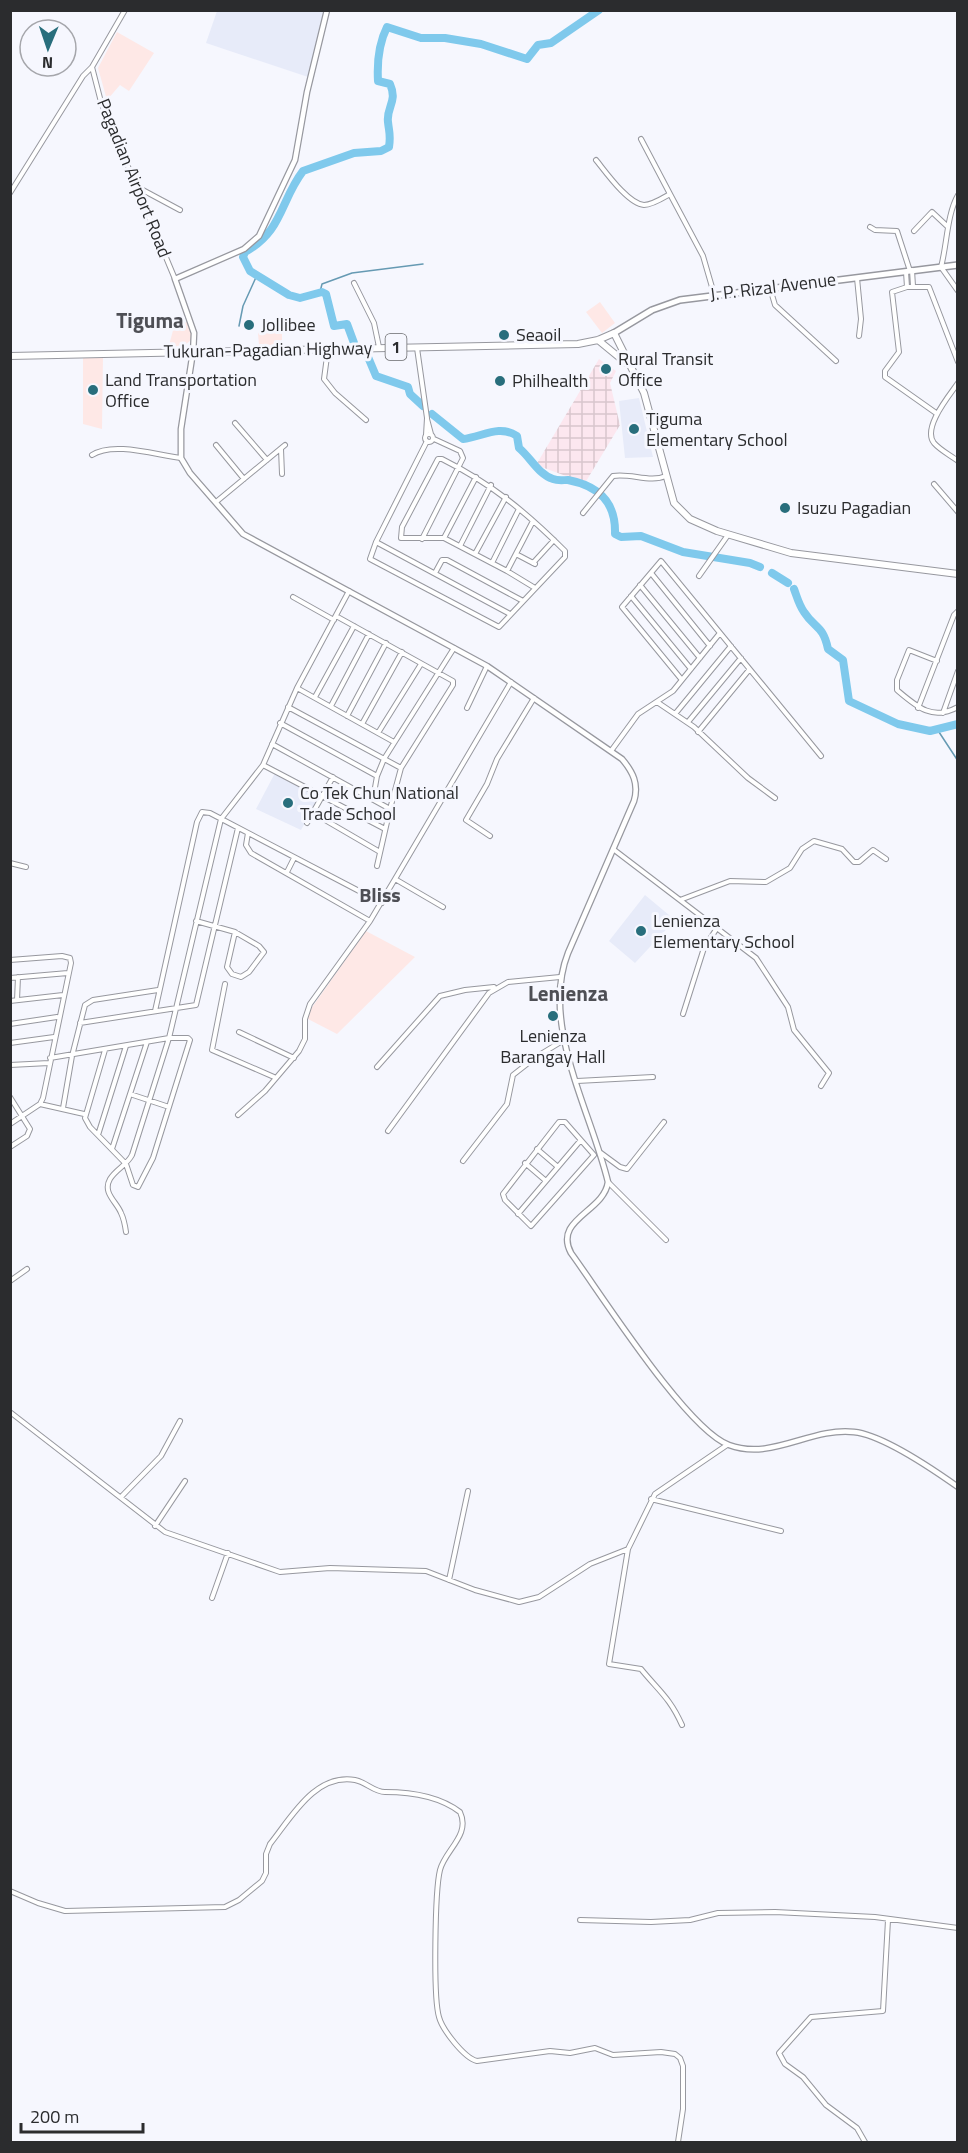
<svg xmlns="http://www.w3.org/2000/svg" width="968" height="2153" font-family="'Titillium Web',sans-serif">
  <style>
    .commercial { fill: #fee8e6 }
    .industrial { fill: url(#industrial-grid) }
    .built { fill: #e7ebf9 }
    .lines { fill: none; stroke-linecap: round; stroke-linejoin: round }
    .stream { stroke: #669ab3; stroke-width: 1.5 }
    .river { stroke: #7fc9ec; stroke-width: 8 }
    .street-casing { stroke: #97989f; stroke-width: 6 }
    .secondary-casing { stroke: #97989f; stroke-width: 7 }
    .primary-casing { stroke: #97989f; stroke-width: 8 }
    .highway-casing { stroke: #97989f; stroke-width: 8 }
    .street { stroke: #fff; stroke-width: 4 }
    .secondary { stroke: #fff; stroke-width: 4.5 }
    .primary { stroke: #fff; stroke-width: 5 }
    .highway { stroke: #fff; stroke-width: 6 }
    .poi-dot { fill: #286e7c; stroke: #f6f7fe; stroke-width: 2 }
    .labels { text-anchor: middle; stroke-width: 6; stroke-linejoin: round; paint-order: stroke }
    .shield { fill: #f6f7fe; stroke: #68696c; stroke-width: 1.5 }
    .shield-label { font-size: 16px; font-weight: bold; fill: #2b2c2e }
    .street-label { font-size: 18px; fill: #2b2c2e; stroke: #f6f7fe }
    .poi-label { font-size: 18px; fill: #2b2c2e; stroke: #f6f7fe; text-anchor: start }
    .neighbourhood-label { font-size: 20px; font-weight: bold; fill: #4e4f55; stroke: #f6f7fe }
    .quarter-label { font-size: 21px; font-weight: bold; fill: #4e4f55; stroke: #f6f7fe }
  </style>
  <defs>
    <pattern id="industrial-grid" width="8" height="8" patternUnits="userSpaceOnUse" patternTransform="scale(1.5)"><rect width="8" height="8" fill="#fce7ef"/><path d="M0 4h8M4 0v8" fill="none" stroke="#d8c6cd"/></pattern>
  </defs>
  <rect width="100%" height="100%" fill="#f6f7fe"/>
  <!-- commercial -->
  <path class="commercial" d="M117,32L154,53L129,91L120,85L107,100L98,68Z
    M600,302L615,323L602,333L586,312Z
    M190,322L192,339L182,348L168,349L175,323Z
    M282,325V345H259L258,333Z
    M103,356L102,429L83,424V357Z
    M366,931L415,957L337,1034L308,1019V1013Z"/>
  <!-- industrial -->
  <path class="industrial" d="M599,359L616,371L610,383L620,425L585,483L536,465Z"/>
  <!-- built -->
  <path class="built" d="M217,11H325L308,77L206,43Z
    M639,398L653,457L625,458L619,401Z
    M275,773L320,796L301,830L256,809Z
    M645,895L675,920L635,963L609,941Z"/>
  <g class="lines">
    <!-- stream -->
    <path class="stream" d="M320,292L322,284L352,273L423,264
      M239,326L243,306L257,275
      M937,729L958,761"/>
    <!-- river -->
    <path class="river" d="M354,343L347,324L334,326L326,294L322,292L300,298L289,295L250,271L243,257L245,252C283,231 280,201 303,171L354,153L381,151L389,147C391,135 389,132 388,122C386,107 398,102 390,84L378,81C377,63 379,43 387,27L421,38H445L481,44L527,59L538,45L551,43L599,10
      M368,357L376,376L408,387L410,394L423,406
      M432,414L463,439C482,437 499,424 517,436L519,448C531,458 538,474 553,479C558,481 563,480 568,480C599,486 616,502 615,534L621,537L641,536L683,552L750,563L760,567
      M772,573L788,583
      M794,589C797,597 799,605 804,612C815,629 823,625 828,649L843,660L849,701L898,724L930,731L958,724"/>
    <!-- street casing -->
    <g class="street-casing">
      <path id="street" d="M125,10L92,67L101,102L175,279
        M641,139L670,194
        M596,160C605,171 628,204 644,205C652,205 663,198 670,194L703,256L714,294
        M139,188L180,210
        M10,193L83,76L92,67
        M958,195C947,214 947,245 941,267L958,291
        M870,227L875,230L897,231L910,271
        M914,231L932,212L948,227
        M912,270L913,286
        M906,272L907,287
        M857,278L861,319L859,336
        M354,283L374,323L379,347
        M770,288L775,305L836,361
        M417,348L427,418L426,435
        M328,349L324,379L335,393L366,420
        M958,383C949,396 922,428 934,443C940,450 950,455 958,461
        M936,413L885,377V371L899,352L892,292L907,287H929L958,362
        M427,419L431,434
        M235,423L267,460
        M425 438a4 4 0 1 1 8 0a4 4 0 1 1-8 0Z
        M427,441L376,542L370,559L499,627L565,557V551C526,512 492,484 442,459H438L402,527L401,538H444L507,571L535,588
        M216,445L244,479
        M281,449L282,474
        M92,455C113,441 156,455 181,458
        M934,484L958,512
        M216,502L285,445
        M583,513L613,476C631,473 650,483 666,476
        M444,538L476,477
        M422,539L463,458L460,451L434,439
        M376,542L510,614
        M460,546L491,485
        M475,554L506,497
        M516,554L535,564
        M492,563L519,509
        M533,563L554,540
        M507,571L533,521
        M435,573L442,560H447L523,601
        M651,573L710,646
        M699,576L728,535
        M640,585L700,658
        M631,596L691,669
        M293,597L334,620
        M336,616L453,681V685L401,768L390,809
        M937,661L909,650L897,680V690C917,707 932,721 958,707
        M682,680L622,607L661,561L821,756
        M297,688L394,742
        M315,697L354,626
        M657,702L694,727L748,778L775,798
        M331,706L369,634
        M288,707L401,768
        M467,708L487,666
        M918,708L954,615L958,611
        M943,713L958,671
        M675,714L731,646
        M347,716L386,643
        M688,722L741,658
        M280,723L377,776
        M362,724L402,652
        M698,732L749,670
        M378,733L421,664
        M272,744L390,809L377,866
        M611,751L638,714L673,691L720,633
        M263,765L385,829
        M373,799L377,776L384,759L454,648
        M313,813L380,852
        M307,823L333,777
        M490,836L466,820L487,784L497,759L534,698
        M613,849L756,958L788,1007L794,1030L829,1073L821,1086
        M10,863L26,867
        M287,872L294,858
        M680,900L730,881L766,882L790,868L802,849L814,841L842,849L854,862H859L873,850L886,859
        M443,907L395,879L511,682
        M196,921L235,932
        M370,921L395,879
        M235,932L259,946L264,952L249,972L241,977L232,974L227,967Z
        M10,960L62,956L70,958L71,963L43,1098L40,1104L10,1124
        M10,978L68,973
        M225,984L212,1050L274,1077
        M17,1000L18,977
        M10,1001L63,995
        M155,1011L197,822L202,812L210,813L382,903
        M683,1014L704,948L717,928
        M80,1023L196,1005L238,828
        M10,1024L57,1017
        M239,1032L294,1058
        M10,1043L54,1037
        M105,1050L85,1118L90,1127L126,1164L133,1185L138,1187L153,1158L190,1040L188,1038H169L132,1155C127,1165 116,1169 110,1179C102,1193 117,1202 121,1213C124,1219 125,1225 126,1232
        M50,1058L169,1038L221,819L263,765L297,688L349,591
        M10,1065L49,1063
        M377,1067L440,996L465,990L494,987
        M577,1081L653,1077
        M130,1094L169,1107
        M10,1097L30,1129L27,1136L10,1147
        M40,1104L84,1114
        M63,1108L72,1056L85,1005L93,1000L158,990
        M238,1115L265,1091L299,1051L305,1039V1019L310,1004L370,921L251,853L246,845L248,833
        M559,1122H565L594,1155L531,1226L505,1200L503,1194Z
        M388,1131L489,993L508,982L560,977
        M98,1135L126,1046
        M112,1149L147,1042
        M537,1149L558,1167
        M601,1153L620,1167L627,1169L664,1122
        M463,1161L507,1104L513,1075L536,1057L564,1040
        M525,1163L546,1181
        M608,1182L666,1240
        M518,1214L580,1141
        M10,1281L27,1269
        M10,1412L165,1532L280,1572L330,1568L426,1571L475,1590L519,1602L539,1597L590,1564L628,1549L655,1494L727,1445
        M121,1497L161,1456L180,1421
        M651,1499L781,1531
        M155,1526L185,1481
        M628,1549L609,1664L641,1669C659,1691 670,1698 682,1725
        M449,1580L468,1491
        M212,1598L228,1553
        M10,1891L38,1903L65,1911L225,1907L239,1900L262,1881L266,1873V1854L270,1844C291,1818 315,1773 355,1780C366,1782 374,1792 385,1792C411,1792 439,1796 460,1812C471,1835 445,1850 440,1870C435,1890 433,1997 439,2017C442,2029 464,2058 477,2061L550,2051L570,2053L595,2048L613,2055L661,2052L675,2054L680,2058L683,2066V2109L678,2142
        M580,1920L651,1922L690,1920L718,1913L775,1912L875,1917L958,1928
        M865,2142L857,2128L826,2105L803,2077L785,2064L779,2053L811,2017L883,2011L888,1920"/>
    </g>
    <!-- secondary casing -->
    <g class="secondary-casing">
      <path id="secondary" d="M193,355L194,333L175,279L244,249L259,236L295,160L307,92L327,10
        M192,358L181,429V458L190,473L243,534L487,666L622,759C633,772 639,784 634,801L568,953C540,1024 591,1111 608,1182C604,1212 553,1219 571,1253C601,1294 687,1430 729,1445C772,1461 811,1427 854,1432C883,1435 934,1470 958,1487"/>
    </g>
    <!-- primary casing -->
    <g class="primary-casing">
      <path id="primary" d="M614,333L652,310L680,300L958,265"/>
    </g>
    <!-- highway casing -->
    <g class="highway-casing">
      <path id="highway" d="M598,340L626,363
        M10,356L578,344L598,340L614,333L644,393L674,503L690,519L717,531L791,553L958,574"/>
    </g>
    <!-- street -->
    <use href="#street" class="street"/>
    <!-- secondary -->
    <use href="#secondary" class="secondary"/>
    <!-- primary -->
    <use href="#primary" class="primary"/>
    <!-- highway -->
    <use href="#highway" class="highway"/>
  </g>
  <!-- markers -->
  <g class="poi-dot">
    <circle cx="249" cy="325" r="6"/>
    <circle cx="504" cy="335" r="6"/>
    <circle cx="606" cy="369" r="6"/>
    <circle cx="500" cy="381" r="6"/>
    <circle cx="93" cy="390" r="6"/>
    <circle cx="634" cy="429" r="6"/>
    <circle cx="785" cy="508" r="6"/>
    <circle cx="288" cy="803" r="6"/>
    <circle cx="641" cy="931" r="6"/>
    <circle cx="553" cy="1016" r="6"/>
  </g>
  <g class="labels">
    <!-- shield labels -->
    <rect class="shield" x="385.5" y="334" width="21" height="26" rx="4.5"/>
    <g class="shield-label">
      <text x="396" y="353">1</text>
    </g>
    <!-- street labels -->
    <g class="street-label">
      <text transform="translate(134 178) rotate(68)" y="6">Pagadian Airport Road</text>
      <text transform="translate(773 287) rotate(-7)" y="6">J. P. Rizal Avenue</text>
      <text transform="translate(268 350) rotate(-1)" y="6">Tukuran-Pagadian Highway</text>
    </g>
    <!-- poi labels -->
    <g class="poi-label">
      <text x="261" y="331">Jollibee</text>
      <text x="516" y="341">Seaoil</text>
      <text x="618" y="365">Rural Transit<tspan x="618" dy="21">Office</tspan></text>
      <text x="105" y="386">Land Transportation<tspan x="105" dy="21">Office</tspan></text>
      <text x="512" y="387">Philhealth</text>
      <text x="646" y="425">Tiguma<tspan x="646" dy="21">Elementary School</tspan></text>
      <text x="797" y="514">Isuzu Pagadian</text>
      <text x="300" y="799">Co Tek Chun National<tspan x="300" dy="21">Trade School</tspan></text>
      <text x="653" y="927">Lenienza<tspan x="653" dy="21">Elementary School</tspan></text>
      <text x="553" y="1042" text-anchor="middle">Lenienza<tspan x="553" dy="21">Barangay Hall</tspan></text>
    </g>
    <!-- neighbourhood labels -->
    <g class="neighbourhood-label">
      <text x="380" y="902">Bliss</text>
    </g>
    <!-- quarter labels -->
    <g class="quarter-label">
      <text x="150" y="328">Tiguma</text>
      <text x="568" y="1001">Lenienza</text>
    </g>
  </g>
  <!-- border -->
  <rect width="968" height="2153" fill="none" stroke="#2b2c2e" stroke-width="24"/>
  <!-- north arrow -->
  <g transform="translate(48 48) rotate(182)"><circle r="28" fill="#f6f7fe" stroke="#a5a6ab" stroke-width="1.5"/>
  <path d="M0-4.5L10 22L0 15L-10 22Z" fill="#286e7c"/>
  <text y="-9" font-size="16" font-weight="bold" text-anchor="middle" fill="#2b2c2e">N</text>
  </g>
  <!-- scale -->
  <path d="M21 2123v9h122v-9" fill="none" stroke="#2b2c2e" stroke-width="3"/>
  <text x="30" y="2123" font-size="18" fill="#2b2c2e" stroke="#f6f7fe" stroke-width="4.5" paint-order="stroke">200 m</text>
</svg>
